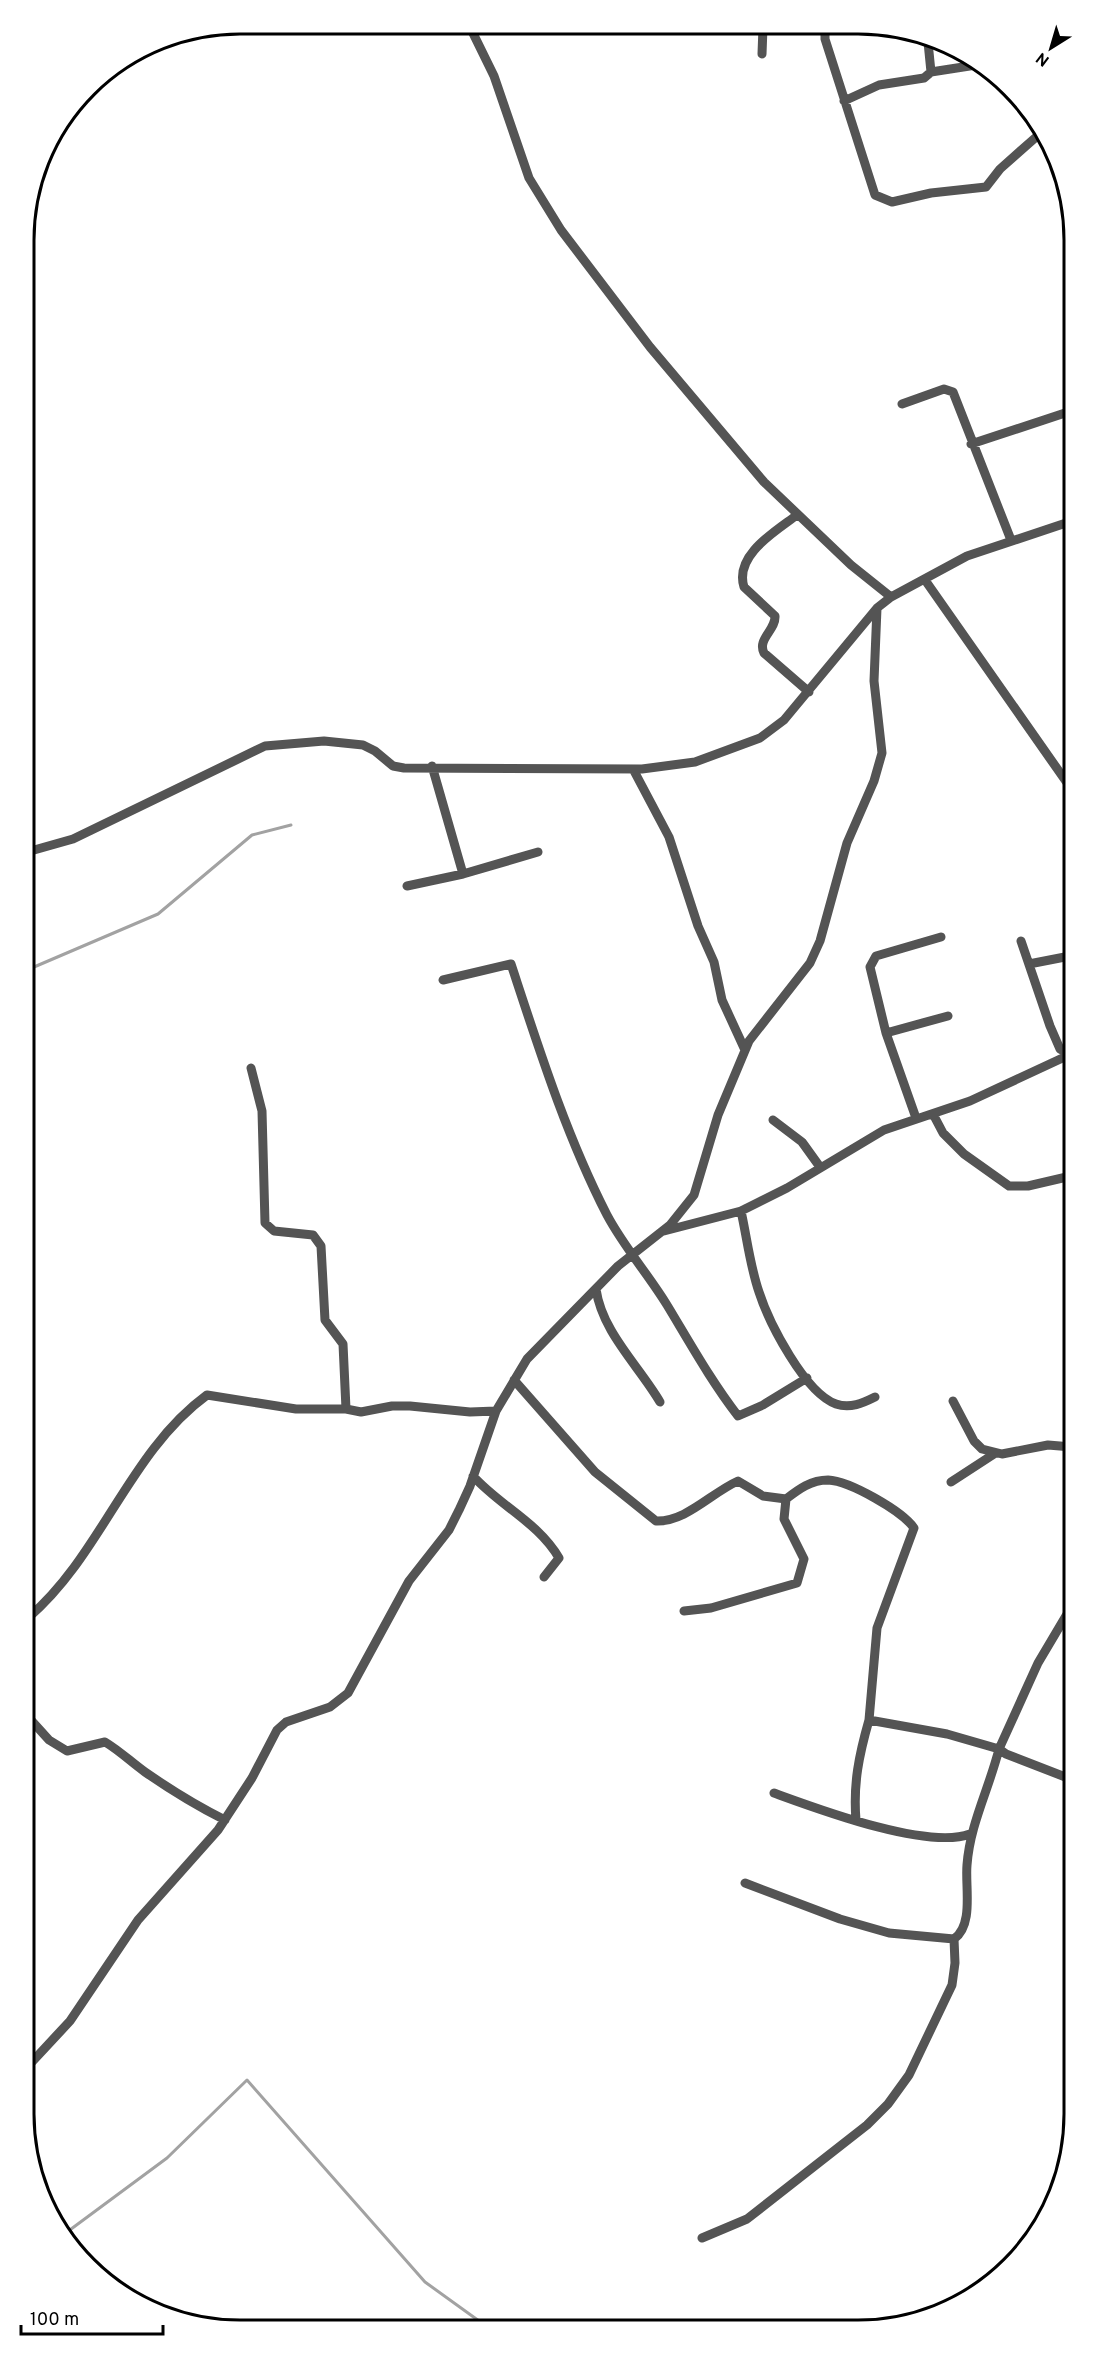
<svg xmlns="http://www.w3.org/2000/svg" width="1099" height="2355" font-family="Overpass,sans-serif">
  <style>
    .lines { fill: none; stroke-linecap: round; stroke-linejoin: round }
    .stream { stroke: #a2a2a2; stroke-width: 3 }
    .minor { stroke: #545454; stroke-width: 9 }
    .rim { fill: none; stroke: #000; stroke-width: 3 }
  </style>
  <rect width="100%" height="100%" fill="#fff"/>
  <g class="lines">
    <!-- stream -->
    <path class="stream" d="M27,970L158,914L252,835L291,825
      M63,2235L167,2158L247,2080L425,2282L486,2326"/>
    <!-- minor -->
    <path class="minor" d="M469,25L494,76L529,178L561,230L650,347L764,482L851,565L891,597
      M825,28V39L875,195L892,202L931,193L986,187L1000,169L1043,131
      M762,54L763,27
      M931,72L976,65
      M844,101L879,85L924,78L931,72L928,42
      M902,404L944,389L953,392L1011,540
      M971,444L1068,412
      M797,515C776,531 734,555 744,587L775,616C776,630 757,639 764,653L809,692
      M925,580L1070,787
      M432,766L463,874L538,852
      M633,769L669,837L698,926L714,962L722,1000L745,1050
      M27,852L73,839L265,746L324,741L363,745L375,751L393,766L404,768L642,769L695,762L760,738L784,720L877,608L891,597L967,556L1069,522
      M407,886L463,874
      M1021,941L1050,1026L1060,1049L1071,1055
      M1029,964L1070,956
      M443,980L511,964C539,1049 566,1135 607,1215C624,1247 648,1274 667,1305C690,1343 711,1381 738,1416L763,1405L807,1378
      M886,1033L948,1016
      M251,1068L262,1111L265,1223L274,1231L313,1235L321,1246L325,1320L343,1344L346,1409L361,1412L392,1406H410L470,1412L496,1411
      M933,1114L943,1133L964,1154L1009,1186H1028L1071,1176
      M916,1118L886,1033L870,967L876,956L941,937
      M773,1120L802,1142L820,1167
      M741,1211C747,1238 750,1266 759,1292C769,1323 805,1393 836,1404C850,1409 863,1403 875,1397
      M664,1231L741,1211L787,1188L884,1130L970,1101L1069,1055
      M596,1289C602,1332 639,1366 660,1402
      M514,1380L595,1472L656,1521C686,1522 711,1493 738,1481L763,1496L786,1499
      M953,1401L974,1441L982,1449L1002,1454L1048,1445L1072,1447
      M473,1476C500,1506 539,1523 559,1558L544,1577
      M951,1482L994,1454
      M684,1611L711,1608L797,1583L804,1559L784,1519L786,1499C799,1489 811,1480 828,1480C850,1481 902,1511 914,1528L877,1628L869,1720L947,1734L999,1749L1038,1663L1073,1604
      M29,1617C102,1554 129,1452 207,1395L296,1409H346
      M30,1719L49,1740L67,1751L105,1742C120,1751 131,1762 145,1772C171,1790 197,1806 225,1820
      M774,1793C818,1809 927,1850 970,1834
      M856,1820C853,1784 859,1755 869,1720
      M745,1883L840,1919L889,1933L954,1939C974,1925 965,1887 967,1865C970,1824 989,1789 999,1749L1006,1754L1073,1780
      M31,2063L70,2021L138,1920L218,1830L252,1778L277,1730L286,1722L330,1707L348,1693L409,1581L449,1530L459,1510L470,1486L496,1411L527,1359L618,1266L670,1225L694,1195L718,1115L749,1041L810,963L820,941L847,843L874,781L882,753L874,681L877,608
      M702,2238L747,2219L867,2125L888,2104L909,2075L952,1985L955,1963L954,1939"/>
  </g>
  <!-- crop -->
  <path d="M0 0H1099V2355H0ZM240 34H858A206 206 0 0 1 1064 240V2114A206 206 0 0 1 858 2320H240A206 206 0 0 1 34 2114V240A206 206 0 0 1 240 34Z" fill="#fff" fill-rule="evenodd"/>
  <path class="rim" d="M240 34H858A206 206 0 0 1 1064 240V2114A206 206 0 0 1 858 2320H240A206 206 0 0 1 34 2114V240A206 206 0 0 1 240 34Z"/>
  <!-- north arrow -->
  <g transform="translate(1051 48) rotate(217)" stroke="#ffffff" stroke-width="4.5" paint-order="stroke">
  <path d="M0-4.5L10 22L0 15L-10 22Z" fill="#000000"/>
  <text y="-9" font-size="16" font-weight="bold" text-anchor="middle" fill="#000000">N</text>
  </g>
  <!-- scale -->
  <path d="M21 2325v9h142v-9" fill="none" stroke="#000000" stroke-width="3"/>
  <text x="30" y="2325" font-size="18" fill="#000000" stroke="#ffffff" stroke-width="4.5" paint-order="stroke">100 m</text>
</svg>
